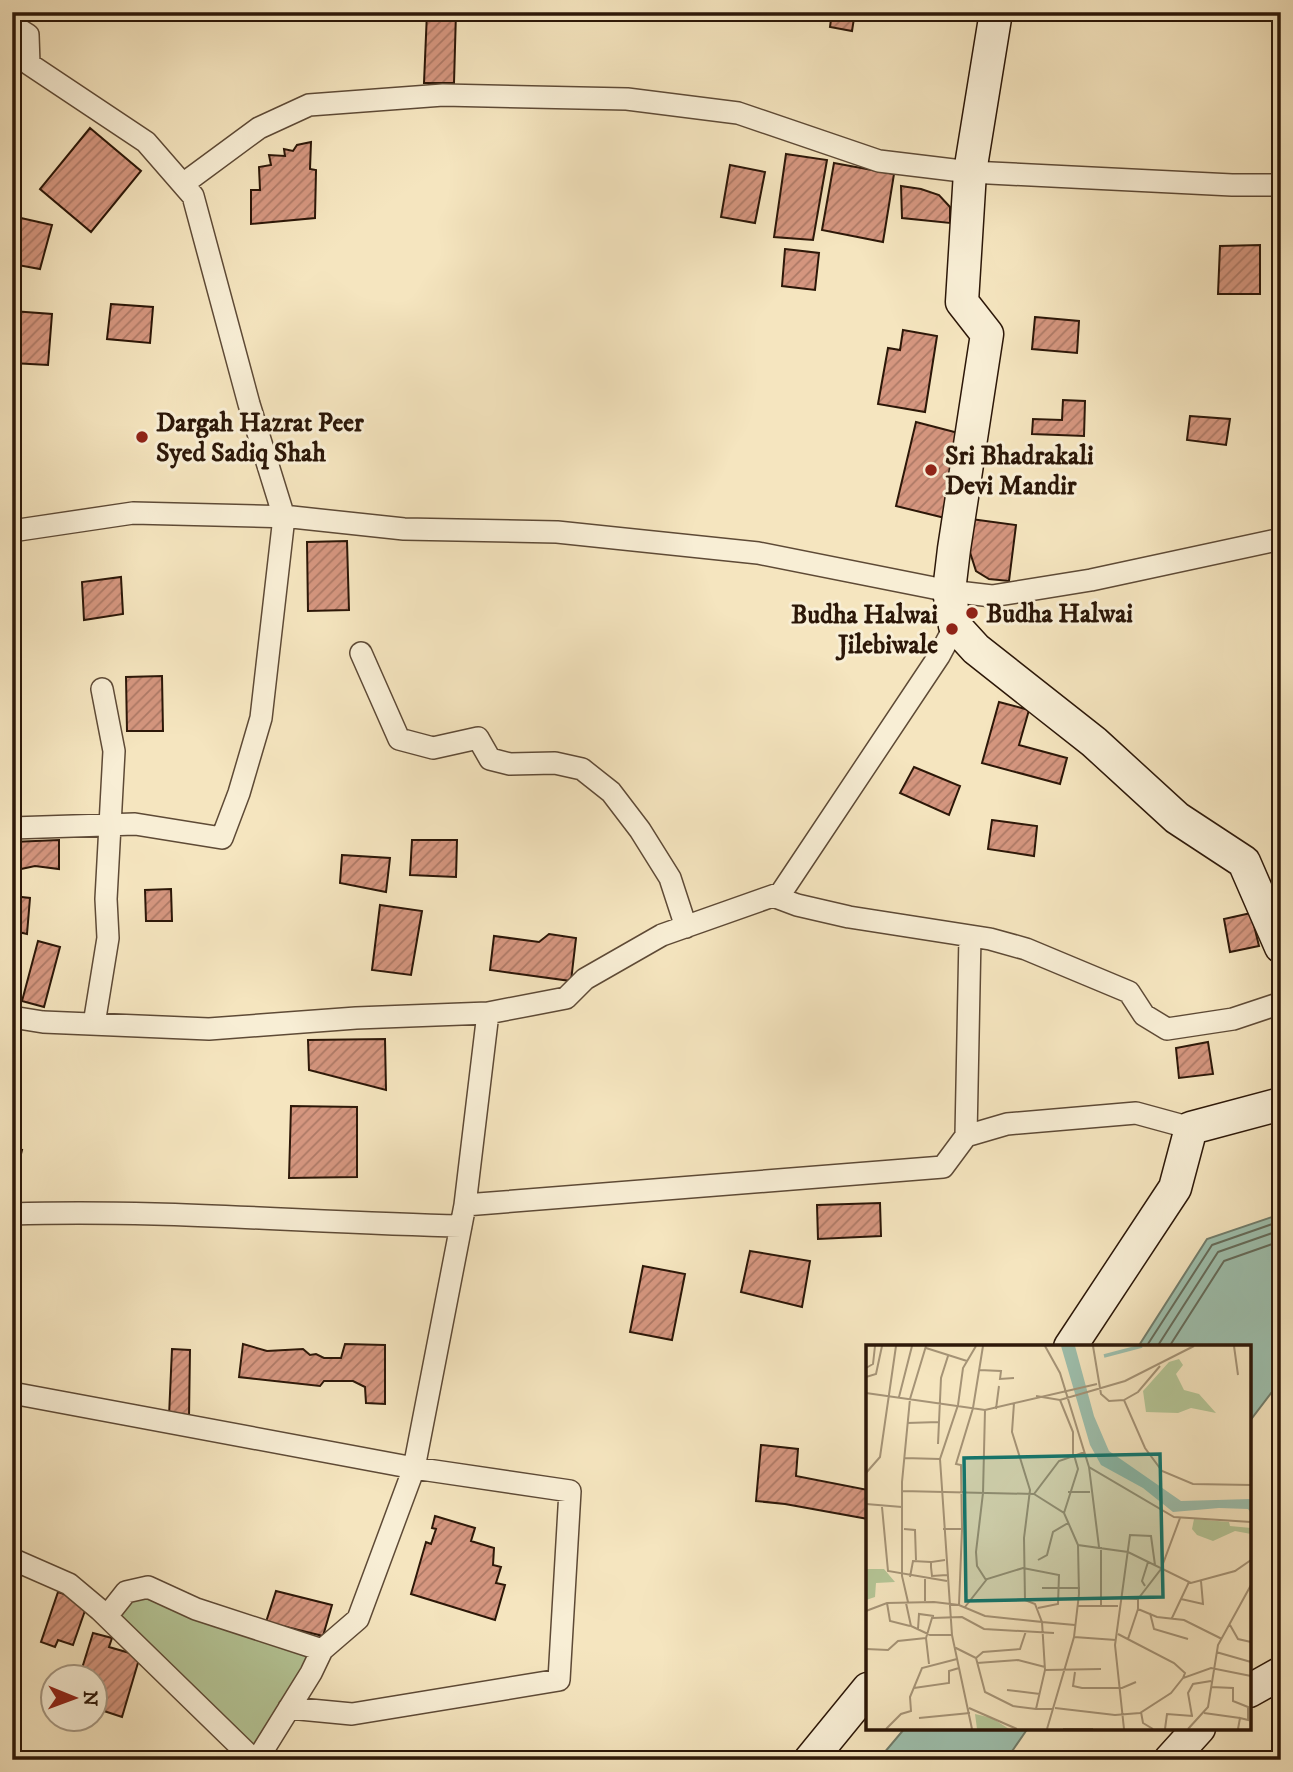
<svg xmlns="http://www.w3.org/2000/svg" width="1293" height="1772" font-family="'IM FELL DW Pica',serif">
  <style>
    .green { fill: #b5c697; stroke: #706e50; stroke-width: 2 }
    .water { fill: #9dbfad; stroke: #707c6b; stroke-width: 2 }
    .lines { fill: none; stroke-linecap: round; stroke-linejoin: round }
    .shore { stroke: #646b5a; stroke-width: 2 }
    .building { fill: url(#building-hatch); stroke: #2c1708; stroke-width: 2 }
    .street-casing { stroke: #5e4a36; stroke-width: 24 }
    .secondary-casing { stroke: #2c1708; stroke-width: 35 }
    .street { stroke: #f8eed5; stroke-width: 21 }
    .secondary { stroke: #f8eed5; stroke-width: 32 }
    .poi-dot { fill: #8f2418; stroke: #f8eed5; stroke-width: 2.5 }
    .labels { text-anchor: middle; stroke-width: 6; stroke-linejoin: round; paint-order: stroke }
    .poi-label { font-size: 26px; font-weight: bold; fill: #2c1708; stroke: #f8eed5; text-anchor: start }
    .inset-river { fill: none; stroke: #9dbfad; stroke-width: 3.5 }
    .inset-road { fill: none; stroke: #a59376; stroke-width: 2 }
    .view { fill: #0f766e; fill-opacity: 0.15; stroke: #0f766e; stroke-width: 3.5 }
    .inset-edge { fill: none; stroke: #2c1708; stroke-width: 3.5 }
  </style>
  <defs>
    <pattern id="building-hatch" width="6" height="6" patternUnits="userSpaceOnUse" patternTransform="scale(1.75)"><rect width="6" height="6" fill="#d5967f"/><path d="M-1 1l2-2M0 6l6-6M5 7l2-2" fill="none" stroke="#ad7966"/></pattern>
  </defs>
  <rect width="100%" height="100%" fill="#f5e5bf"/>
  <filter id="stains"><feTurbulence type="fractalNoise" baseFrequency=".00286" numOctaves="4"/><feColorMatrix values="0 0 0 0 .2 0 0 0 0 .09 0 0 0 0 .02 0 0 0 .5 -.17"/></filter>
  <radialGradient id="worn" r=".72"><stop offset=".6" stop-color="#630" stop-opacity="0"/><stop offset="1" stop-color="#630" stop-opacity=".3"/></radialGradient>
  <!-- green -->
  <path class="green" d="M151,1595L313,1653L256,1752L115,1618L128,1598Z"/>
  <!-- water -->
  <path class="water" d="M1281,1214V1380L1249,1422V1347H1138L1207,1239Z
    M905,1728H1028L1006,1760H878Z"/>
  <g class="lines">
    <!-- shore -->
    <path class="shore" d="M1146,1347L1212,1245L1281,1221
      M1157,1347L1218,1252L1281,1230
      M1169,1347L1224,1261L1281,1241"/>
  </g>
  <!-- building -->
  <path class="building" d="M427,12H456L454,83H424Z
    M832,12H855L852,31L830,27Z
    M1036,12H1117L1036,15Z
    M90,128L141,171L91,232L40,189Z
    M311,142L310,169L316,170L315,218L251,224V190H260L259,167L271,165L269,155L285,156L284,149L293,151L297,145Z
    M786,154L827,160L813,240L774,237Z
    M834,163L894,174L883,242L822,230Z
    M730,165L765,172L755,223L721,217Z
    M901,186L921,189L939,195L950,207V223L902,218Z
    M12,216L52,225L40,269L12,264Z
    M1260,245V294H1218L1220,246Z
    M785,249L819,253L815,290L782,286Z
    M111,304L153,307L150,343L107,339Z
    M12,311L52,314L48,365L12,363Z
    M1035,317L1079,321L1077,353L1032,349Z
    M903,330L937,336L925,412L878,404L888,348L900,350Z
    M1063,400L1085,401L1084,436L1032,434L1033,419L1062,420Z
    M1190,416L1230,419L1226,445L1187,440Z
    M916,422L966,435L945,518L896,506Z
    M971,519L1016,525L1009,581L989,579L976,571L968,546Z
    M347,541L349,610L308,611L307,542Z
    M121,577L123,614L84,620L82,582Z
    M162,676L163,731H127L126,677Z
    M999,702L1029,710L1019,745L1067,758L1060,784L982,763Z
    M914,767L960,786L949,815L900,793Z
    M992,820L1037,826L1034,856L988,849Z
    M59,840V869L35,866L12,871V842Z
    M412,840H457L456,877L410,875Z
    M342,855L390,858L386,892L340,883Z
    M171,889L172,921H146L145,890Z
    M12,896L30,898L27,934L14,931L12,938Z
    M380,905L422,911L411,975L372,970Z
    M1251,913L1259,946L1230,952L1224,919Z
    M549,934L576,938L571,981L490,970L494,936L539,942Z
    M38,941L60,947L44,1007L22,1001Z
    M385,1039L386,1090L309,1070L308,1040Z
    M1208,1042L1213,1074L1179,1078L1176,1048Z
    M291,1106L357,1107V1177L289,1178Z
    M12,1149L22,1150L13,1188H12Z
    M880,1203L881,1236L818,1239L817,1205Z
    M750,1251L810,1261L802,1307L741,1292Z
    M643,1266L685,1274L672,1340L630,1332Z
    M243,1344L267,1351L303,1349L310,1355L316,1354L324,1358H341L345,1344L385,1345V1404L366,1403L365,1387L353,1381H324L320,1386L239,1377Z
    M172,1349L190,1350L189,1417L169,1416Z
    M761,1445L798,1449L796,1476L868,1490V1519L785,1504L756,1501Z
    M435,1516L475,1528L471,1541L494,1548L493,1565L501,1567L496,1583L505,1585L495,1620L411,1594L426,1542L431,1544L436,1529L432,1528Z
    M276,1591L332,1605L323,1636L266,1622Z
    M58,1592L88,1602L73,1645L58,1640L55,1647L41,1642Z
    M93,1633L112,1638L109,1647L140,1656L122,1717L95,1708L99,1695L94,1694V1678H79Z"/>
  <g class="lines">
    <!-- street casing -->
    <g class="street-casing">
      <path id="street" d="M12,25L28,35L29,64L146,142L193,196L249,404L284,517L261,718L239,793L222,838L135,824L12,828
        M183,184L259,128L309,105L443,95L627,99L738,113L879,161L970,172L1232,185H1281
        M12,531L133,513L292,517L404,529L557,532L758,553L949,591L992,596L1091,580L1281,539
        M361,653L399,739L433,748L478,738L490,759L510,764L555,763L582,769L611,792L640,830L670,878L686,927
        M773,896L797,905L849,917L990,939L1026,949L1129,992L1144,1015L1167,1029L1233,1019L1281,1003
        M12,1017L43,1022L209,1029L356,1018L488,1013
        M94,1024L108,938L106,899L114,751L102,689
        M966,1136L970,936
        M465,1205L943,1167L966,1136L1007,1124L1136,1113L1191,1128
        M12,1214C162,1209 312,1223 461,1226
        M12,1393L414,1468L570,1491L559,1680L352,1714L289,1708
        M12,1559L69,1584L100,1610L254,1760
        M107,1616L126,1592L148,1587L196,1609L322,1650
        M257,1760L311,1673L322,1650L358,1619L414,1468L465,1205L488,1013L566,998L585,979L662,935L781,893L939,656L955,626"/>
    </g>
    <!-- secondary casing -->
    <g class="secondary-casing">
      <path id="secondary" d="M996,12L970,172L962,302L987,334L954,549L949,591L955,626L976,649L1094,742L1177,818L1244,862L1281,947
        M1070,1347L1175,1188L1191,1128L1281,1104
        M1249,1691L1281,1673
        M810,1760L868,1689
        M1170,1760L1199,1728"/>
    </g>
    <!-- street -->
    <use href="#street" class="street"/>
    <!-- secondary -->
    <use href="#secondary" class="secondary"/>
  </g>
  <!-- markers -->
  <g class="poi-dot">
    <circle cx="142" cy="437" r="7"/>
    <circle cx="931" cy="470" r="7"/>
    <circle cx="972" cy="613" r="7"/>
    <circle cx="952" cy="629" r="7"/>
  </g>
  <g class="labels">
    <!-- poi labels -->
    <g class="poi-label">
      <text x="156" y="431">Dargah Hazrat Peer<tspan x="156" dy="30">Syed Sadiq Shah</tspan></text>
      <text x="945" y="464">Sri Bhadrakali<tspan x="945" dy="30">Devi Mandir</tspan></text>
      <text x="986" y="622">Budha Halwai</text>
      <text x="938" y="623" text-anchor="end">Budha Halwai<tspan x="938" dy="30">Jilebiwale</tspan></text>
    </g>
  </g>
  <!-- overview -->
  <g transform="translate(866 1345)">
    <rect width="385" height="385" fill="#f5e5bf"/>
    <path d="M328,174L363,177L364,181L385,183V189L369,186L347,196L331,190L326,184Z" fill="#b5c697"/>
    <path d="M313,14L317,20L310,29L318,45L333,49L350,68L325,63L312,68L280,67L277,46L303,17Z" fill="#b5c697"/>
    <path d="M0,224H18L29,237L10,238L9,252L0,255ZM109,369L126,373L143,384H111Z" fill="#b5c697"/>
    <path d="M195,1H209L228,71L243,106L315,156L385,154V168L382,164L353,163L307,167L277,143L235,120L224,100Z" fill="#9dbfad"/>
    <path class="inset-river" d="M238,11L276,1"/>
    <path class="inset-road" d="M179,1L194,28L223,122L308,172L385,177M227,1L235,49L243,56L258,55L279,103L296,126L327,139L385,140M368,1L372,30M60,3L101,16M0,23L7,19L9,1M113,25L135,26L134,34L148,33M0,32L10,29L16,1M0,48L119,65L231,39M170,51L194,55L259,36L328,1M33,52L46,1M194,55L207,87V110M258,55L272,47L294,21M148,58L146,87L164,145L158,193L159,255L169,259L176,277L209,280M130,64L133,41M119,65L117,148L110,207L111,221L120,235M41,78L73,77M72,99L75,33L82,11M38,113L74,114M223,122L233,202M0,128L14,112L30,1M36,146L168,149L193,116L219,107M202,147H224M168,149L198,168L212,200L262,207L325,238L369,226L385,215M0,159L36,162M16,162L22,226L81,236M198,168L212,124L208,110M38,184L49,185L50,215M77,184H96L93,260M96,184L95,120L90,119L107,63L117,1M79,215L65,217V222L66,231L81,230M172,215L181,210L187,187L202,178M44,232L47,216L65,217M279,241L276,236L282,217M176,243H214M254,253L272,254V264L291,272L318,275L356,294M272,254L295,224L314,173M315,254L337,259L335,236M59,256V234M42,257L36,231V137L44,54L60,1M21,258L24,276L44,281M40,258L45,281L64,290H86M235,260V202M212,261H252M99,262L121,234L157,223L193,230L192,259L172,263M0,266L21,258L68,257L93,260L119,271L176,277L179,325L170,364H186M284,268L288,284L322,294M306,273L323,237M364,280L372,294L385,297M52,284L53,269L68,271M252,289L308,318L319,328L317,333M208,292L250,295M262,294L272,264M88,302L110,313L119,347L147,361L170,364M0,304L22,305L32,296L60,293M350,307L385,317M110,313L117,307L154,304L160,286M111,318L152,315L179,322M63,319L60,293L66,273L96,272L118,284L188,288M179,325L235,324M209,327L207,341L216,343H256L270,337M345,342L367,343V356L382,362V375L374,373L372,384M48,343L83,338V326L93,323M141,345L174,349M103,363L151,384M189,363L249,370L274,368L305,348L317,333L345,323L385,331M275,367L277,378L287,384M338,368L374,373M326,371L322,348L327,339L345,336M53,373L104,368M20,384L35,369L45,366L44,352L56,323L91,314M106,384L86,290L74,114L92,60L97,23L110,1M181,384L208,292L213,249L212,200M197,384H227M258,384L249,300L264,190L285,191L289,220M299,384L301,369L327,371M322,384L342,362L352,300L385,240"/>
    <path class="view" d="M294,109L297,252L100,256L98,113Z"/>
    <rect width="385" height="385" class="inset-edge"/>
  </g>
  <!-- margin -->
  <rect width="1293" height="1772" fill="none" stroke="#f5e5bf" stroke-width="42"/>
  <rect x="14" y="14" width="1265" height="1744" fill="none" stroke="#2c1708" stroke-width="3.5"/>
  <rect x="21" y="21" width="1251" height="1730" fill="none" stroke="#2c1708" stroke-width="2"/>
  <!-- north arrow -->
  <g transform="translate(74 1698) rotate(91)"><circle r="33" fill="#f8eed5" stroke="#a69883" stroke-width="2"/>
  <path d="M0-5L12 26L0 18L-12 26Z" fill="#8f2418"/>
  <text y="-10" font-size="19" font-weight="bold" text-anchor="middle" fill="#2c1708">N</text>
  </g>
  <rect width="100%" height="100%" filter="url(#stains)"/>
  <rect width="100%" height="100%" fill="url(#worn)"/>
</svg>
